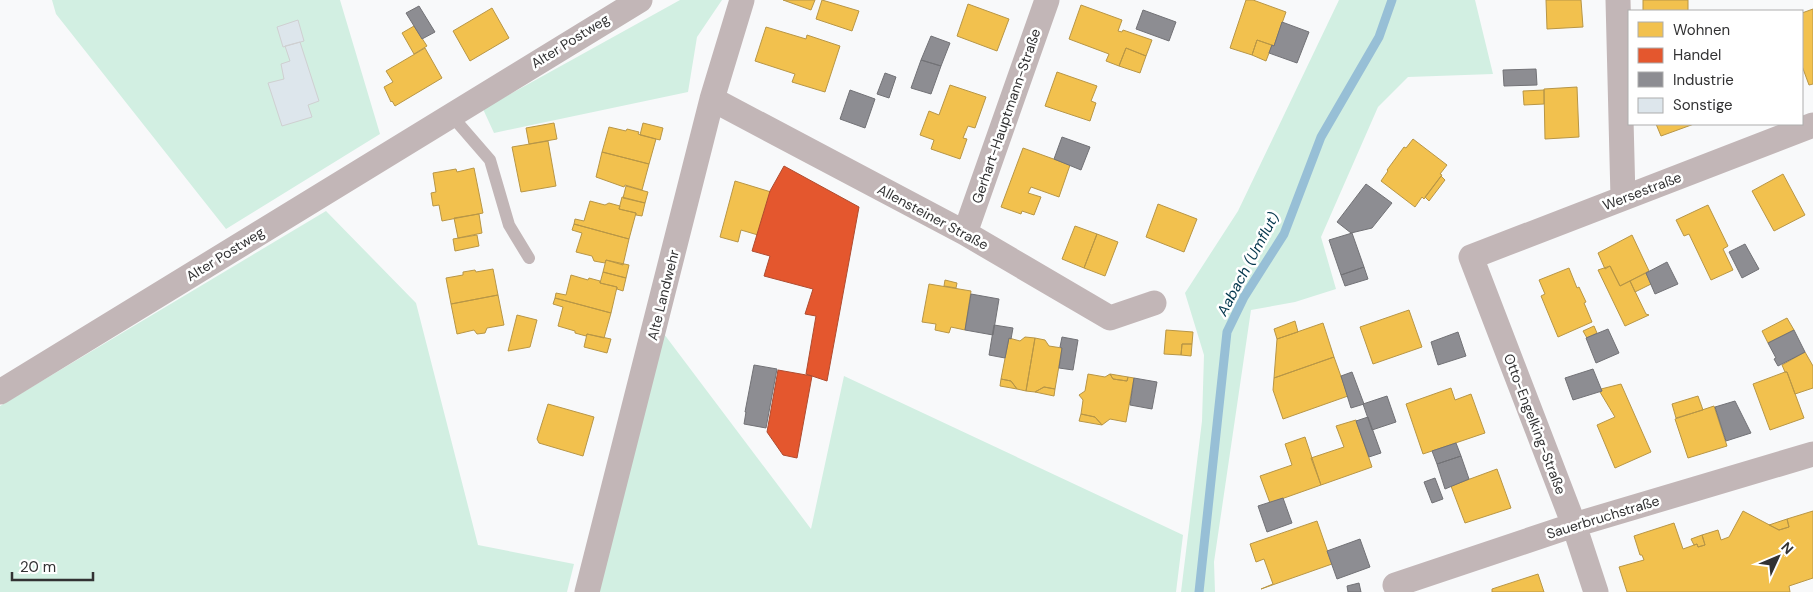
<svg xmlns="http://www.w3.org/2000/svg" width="1813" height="592" font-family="'DM Sans',sans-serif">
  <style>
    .green { fill: #d2efe2 }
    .homes { fill: #f2c14e; stroke: #b89646 }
    .shops { fill: #e4572e; stroke: #af4c30 }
    .industry { fill: #8d8d92; stroke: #727276 }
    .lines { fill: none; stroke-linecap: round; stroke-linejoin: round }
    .stream { stroke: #97bfd6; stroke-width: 9 }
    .building { fill: #dde6ec; stroke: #cfd0d1 }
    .lane { stroke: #c2b6b7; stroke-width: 12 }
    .street { stroke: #c2b6b7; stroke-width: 25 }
    .labels { text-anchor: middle; stroke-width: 5; stroke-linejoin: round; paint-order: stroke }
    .street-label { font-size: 14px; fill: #323233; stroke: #fff }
    .water-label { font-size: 15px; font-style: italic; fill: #04374d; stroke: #fff }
  </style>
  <rect width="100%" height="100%" fill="#f8f9fa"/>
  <!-- green -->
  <path class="green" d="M52,0H340L380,134L226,229L56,14Z
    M680,0H722L697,37L688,92L494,133L483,109Z
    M1339,0H1475L1493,74L1408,77L1378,107L1321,237L1336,289L1295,302L1251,310L1214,562L1215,592H1181L1202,421L1204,355L1185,293L1238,211Z
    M326,211L416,303L478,545L574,564L567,592H0V406Z
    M664,334L811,529L844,376L1183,535L1176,592H599Z"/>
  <!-- homes -->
  <path class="homes" d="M783,0H815L811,10Z
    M822,0L859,11L852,31L816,19Z
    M1246,0H1253L1286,12L1274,46L1257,40L1252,55L1230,48Z
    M1546,0H1581L1583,27L1547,29Z
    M1643,0H1688V11H1643Z
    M968,4L1009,19L997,51L957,36Z
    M1081,5L1122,20L1118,31L1122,32L1123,30L1152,40L1146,56L1126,48L1119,66L1106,61L1109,54L1069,39Z
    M492,8L509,38L470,61L453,31Z
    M1813,9V84L1809,85L1802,66V13Z
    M414,26L427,46L414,54L402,33Z
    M766,27L806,39L807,35L840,46L825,92L792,82L795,74L755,61Z
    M1257,40L1272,45L1266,61L1252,55Z
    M425,48L442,78L395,106L392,101L391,102L384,87L393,82L386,71Z
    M1126,48L1146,56L1140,73L1119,66Z
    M1057,72L1097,86L1091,101L1096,103L1090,121L1045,106Z
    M950,85L986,97L975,128L968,126L963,138L967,139L960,159L931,149L934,140L920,135L929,111L939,115Z
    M1577,87L1579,137L1545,139L1544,89Z
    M1544,90V104L1524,105L1523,91Z
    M554,123L557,139L529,144L526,128Z
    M643,123L663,128L660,140L640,135Z
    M1656,124H1694L1661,136Z
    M609,127L626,131L627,129L639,132L638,134L656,139L649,164L602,152Z
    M1413,139L1447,165L1440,174L1442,175L1424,199L1422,197L1415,207L1381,181L1388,171L1387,170L1404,147L1406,148Z
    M548,141L556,186L521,192L512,147Z
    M1023,148L1070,165L1059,197L1031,187L1028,193L1041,197L1034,215L1022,211L1021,214L1001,207Z
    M602,152L649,164L642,190L625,185L624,187L596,177Z
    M474,168L483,213L442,221L439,205L433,206L431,193L436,192L433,173L456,169L457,172Z
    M1783,174L1805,215L1774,231L1752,191Z
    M1441,176L1445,180L1429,201L1425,197Z
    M735,181L771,192L758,235L741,230L738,242L720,237Z
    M626,186L648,192L645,203L623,198Z
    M622,197L645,203L642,216L636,215V213L619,209Z
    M590,201L605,205L609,203L620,206L619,209L636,213L629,239L574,224L575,219L584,221Z
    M1158,204L1197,219L1184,252L1146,237Z
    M1708,205L1728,246L1723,249L1733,270L1711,280L1689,234L1684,236L1676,220Z
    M479,214L482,233L458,238L454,218Z
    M574,224L629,239L623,265L606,260L605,263L594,261L592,256L576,252L582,233L572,230Z
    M1075,226L1097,234L1084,268L1062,259Z
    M1097,234L1118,242L1105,276L1084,268Z
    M477,235L479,246L455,251L453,239Z
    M1632,235L1649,271L1620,286L1610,266L1605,269L1598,253Z
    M606,260L629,265L626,278L603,272Z
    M1610,266L1620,286L1630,281L1646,314L1649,315L1625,326L1598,270Z
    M1569,268L1577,288L1579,287L1586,302L1584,303L1592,322L1558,337L1541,296L1545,294L1539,280Z
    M493,269L498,295L451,304L446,278L463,275V272L475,270L476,272Z
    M603,272L626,278L623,291L617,289V287L600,283Z
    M1646,273L1651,284L1635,292L1630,281Z
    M571,275L588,280L589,278L600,281V283L617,287L611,313L555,298L556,293L566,295Z
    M945,280L957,283L956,288L944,286Z
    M929,284L971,291L965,330L951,327L949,333L935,330L936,324L922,322Z
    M498,295L504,325L487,328L485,333L477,334L474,330L457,334L451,304Z
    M555,298L611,313L604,338L587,334L586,336L575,333V331L558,326L563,307L553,304Z
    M1409,310L1422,347L1373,364L1360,327Z
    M517,315L537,320L530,347L508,351Z
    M1787,318L1794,330L1768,343L1762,331Z
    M1295,321L1298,332L1277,339L1274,329Z
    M1323,323L1334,357L1274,378L1277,339Z
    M1594,326L1597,333L1587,338L1583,331Z
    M1166,330L1193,332L1192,344H1182L1181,355L1164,354Z
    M587,334L611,339L607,353L584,347Z
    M1025,337L1035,338L1026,391L1017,389L1011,381L1001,379L1009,338L1020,341Z
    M1035,338L1045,340L1049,346L1062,348L1055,389L1044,387L1035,392L1026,391Z
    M1182,344H1192L1191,356L1181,355Z
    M1805,352L1813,366V388L1795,394L1787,372H1785L1782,365Z
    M1334,357L1348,396L1283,419L1273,390L1274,378Z
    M1785,372H1787L1804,418L1770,430L1753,384Z
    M1088,374L1105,377L1110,374L1113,379L1127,381L1128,377L1134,378L1126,422L1110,419L1102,425L1095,417L1081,414L1083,400L1079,395L1085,391Z
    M1110,374L1128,377L1127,381L1113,379Z
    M1001,379L1011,381L1017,389L1000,386Z
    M1621,384L1651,452L1615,468L1597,425L1615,417L1600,392L1602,391L1601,389Z
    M1044,387L1055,389L1054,396L1035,392Z
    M1451,388L1455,400L1471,394L1485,433L1423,454L1406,404Z
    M1698,396L1703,410L1676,418L1672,404Z
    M548,404L594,417L583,456L539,443L537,439Z
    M1714,406L1727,446L1688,458L1675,419Z
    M1081,414L1095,417L1102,425L1079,421Z
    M1356,420L1372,467L1321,485L1311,458L1344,447L1336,426Z
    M1305,437L1321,485L1270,503L1260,476L1292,465L1285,444Z
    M1497,469L1511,508L1465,523L1451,486Z
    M1743,511L1779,530L1789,527L1787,519L1813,511V578L1789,586L1790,592H1627L1619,567L1644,560L1642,555H1640L1634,536L1674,523L1683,549L1697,544L1698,547L1705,545L1702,535L1718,530L1721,540L1729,537Z
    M1787,519L1789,527L1779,530L1769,525Z
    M1317,521L1332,564L1261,589L1273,584L1264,559L1256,562L1250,544Z
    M1702,535L1705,545L1698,547L1697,544L1694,545L1691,539Z
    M1538,574L1544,592H1492V589Z"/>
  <!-- shops -->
  <path class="shops" d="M784,166L859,207L827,381L806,374L816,316L805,314L813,289L764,276L770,256L752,251L770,191Z
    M778,370L812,376L797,458L783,455L767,432Z"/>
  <!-- industry -->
  <path class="industry" d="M419,6L435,32L422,39L406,13Z
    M1143,10L1176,22L1169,41L1136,29Z
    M1282,22L1309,32L1297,63L1269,53L1272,45L1274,46Z
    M931,36L950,43L941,66L921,60Z
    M921,60L941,66L931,94L911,88Z
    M1536,69L1537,85L1504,86L1503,70Z
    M885,73L896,77L889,98L877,94Z
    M850,90L875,99L865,128L840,119Z
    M1062,137L1090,147L1081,170L1054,159Z
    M1366,184L1392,203L1372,228L1351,233L1337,222Z
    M1352,233L1364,267L1341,275L1329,240Z
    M1745,244L1759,269L1742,278L1729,252Z
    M1667,262L1678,284L1655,294L1646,273Z
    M1364,267L1368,279L1345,286L1341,275Z
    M971,294L999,299L993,335L965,330Z
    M994,325L1013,328L1011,339L1009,338L1005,358L989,355Z
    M1608,329L1619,353L1596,363L1586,338Z
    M1794,330L1805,352L1778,366L1774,359L1776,358L1768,343Z
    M1458,332L1466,356L1438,365L1431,342Z
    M1062,337L1078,340L1073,370L1059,368L1062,348L1060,347Z
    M754,365L777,369L766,428L744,424L746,412H745Z
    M1593,369L1602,391L1573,400L1565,378Z
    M1352,372L1364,404L1351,408L1341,376Z
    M1134,378L1157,382L1152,409L1130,405Z
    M1387,396L1396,422L1372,430L1363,404Z
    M1735,401L1751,433L1726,441L1715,407Z
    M1368,417L1381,453L1369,457L1356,421Z
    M1456,443L1461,456L1437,464L1432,451Z
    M1461,456L1469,479L1445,489L1437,464Z
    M1435,478L1443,499L1432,503L1424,482Z
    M1283,498L1292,523L1267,532L1258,506Z
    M1360,539L1370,567L1337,579L1327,551Z
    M1359,583L1361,592H1348L1347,586Z"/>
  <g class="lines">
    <!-- stream -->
    <path class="stream" d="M1199,592L1227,332L1244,297L1284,234L1321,137L1379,37L1392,0"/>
  </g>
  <!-- building -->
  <path class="building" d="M298,20L304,41L283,47L277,27Z
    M300,42L319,101L308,105L312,117L282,126L268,83L284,79L281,64L290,61L285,46Z"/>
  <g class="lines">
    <!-- lane -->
    <path class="lane" d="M451,115L490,160L509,225L529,258"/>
    <!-- street -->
    <path class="street" d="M1618,0L1623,198
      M712,99L965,233L1110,318L1154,303
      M965,233L1047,0
      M0,392L640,0
      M1395,585L1574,525L1813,454
      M587,592L712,99L742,0
      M1596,592L1574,525L1471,257L1813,125"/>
  </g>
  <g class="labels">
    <!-- street labels -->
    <g class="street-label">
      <text transform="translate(570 41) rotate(-32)" y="5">Alter Postweg</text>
      <text transform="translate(1006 116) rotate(-71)" y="5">Gerhart-Hauptmann-Straße</text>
      <text transform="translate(1642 191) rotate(-21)" y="5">Wersestraße</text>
      <text transform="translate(933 217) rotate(28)" y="5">Allensteiner Straße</text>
      <text transform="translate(225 254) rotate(-32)" y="5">Alter Postweg</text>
      <text transform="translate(663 295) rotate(-76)" y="5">Alte Landwehr</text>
      <text transform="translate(1535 424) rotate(69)" y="5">Otto-Engelking-Straße</text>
      <text transform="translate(1603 517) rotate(-17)" y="5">Sauerbruchstraße</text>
    </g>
    <!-- water labels -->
    <g class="water-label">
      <text transform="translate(1248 264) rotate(-62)" y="5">Aabach (Umflut)</text>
    </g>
  </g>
  <!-- legend -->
  <rect x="1628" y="10" width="175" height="115" fill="#ffffff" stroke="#adadad"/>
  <rect x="1638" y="22" width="25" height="15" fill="#f2c14e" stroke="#adadad"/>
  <text x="1673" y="35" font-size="15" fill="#323233">Wohnen</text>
  <rect x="1638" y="48" width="25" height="15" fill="#e4572e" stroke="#adadad"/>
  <text x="1673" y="60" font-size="15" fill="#323233">Handel</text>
  <rect x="1638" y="72" width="25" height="15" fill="#8d8d92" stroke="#adadad"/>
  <text x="1673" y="85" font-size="15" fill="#323233">Industrie</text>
  <rect x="1638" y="98" width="25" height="15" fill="#dde6ec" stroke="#adadad"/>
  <text x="1673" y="110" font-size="15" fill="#323233">Sonstige</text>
  <!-- north arrow -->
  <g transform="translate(1778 557) rotate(46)" stroke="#ffffff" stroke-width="4" paint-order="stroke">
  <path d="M0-4L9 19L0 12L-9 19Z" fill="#323233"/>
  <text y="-8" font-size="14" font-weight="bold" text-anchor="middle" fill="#323233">N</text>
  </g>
  <!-- scale -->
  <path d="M12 572v8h81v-8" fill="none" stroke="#323233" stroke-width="2.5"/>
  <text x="20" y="572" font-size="15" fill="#323233" stroke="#ffffff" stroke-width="4" paint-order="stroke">20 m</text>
</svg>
